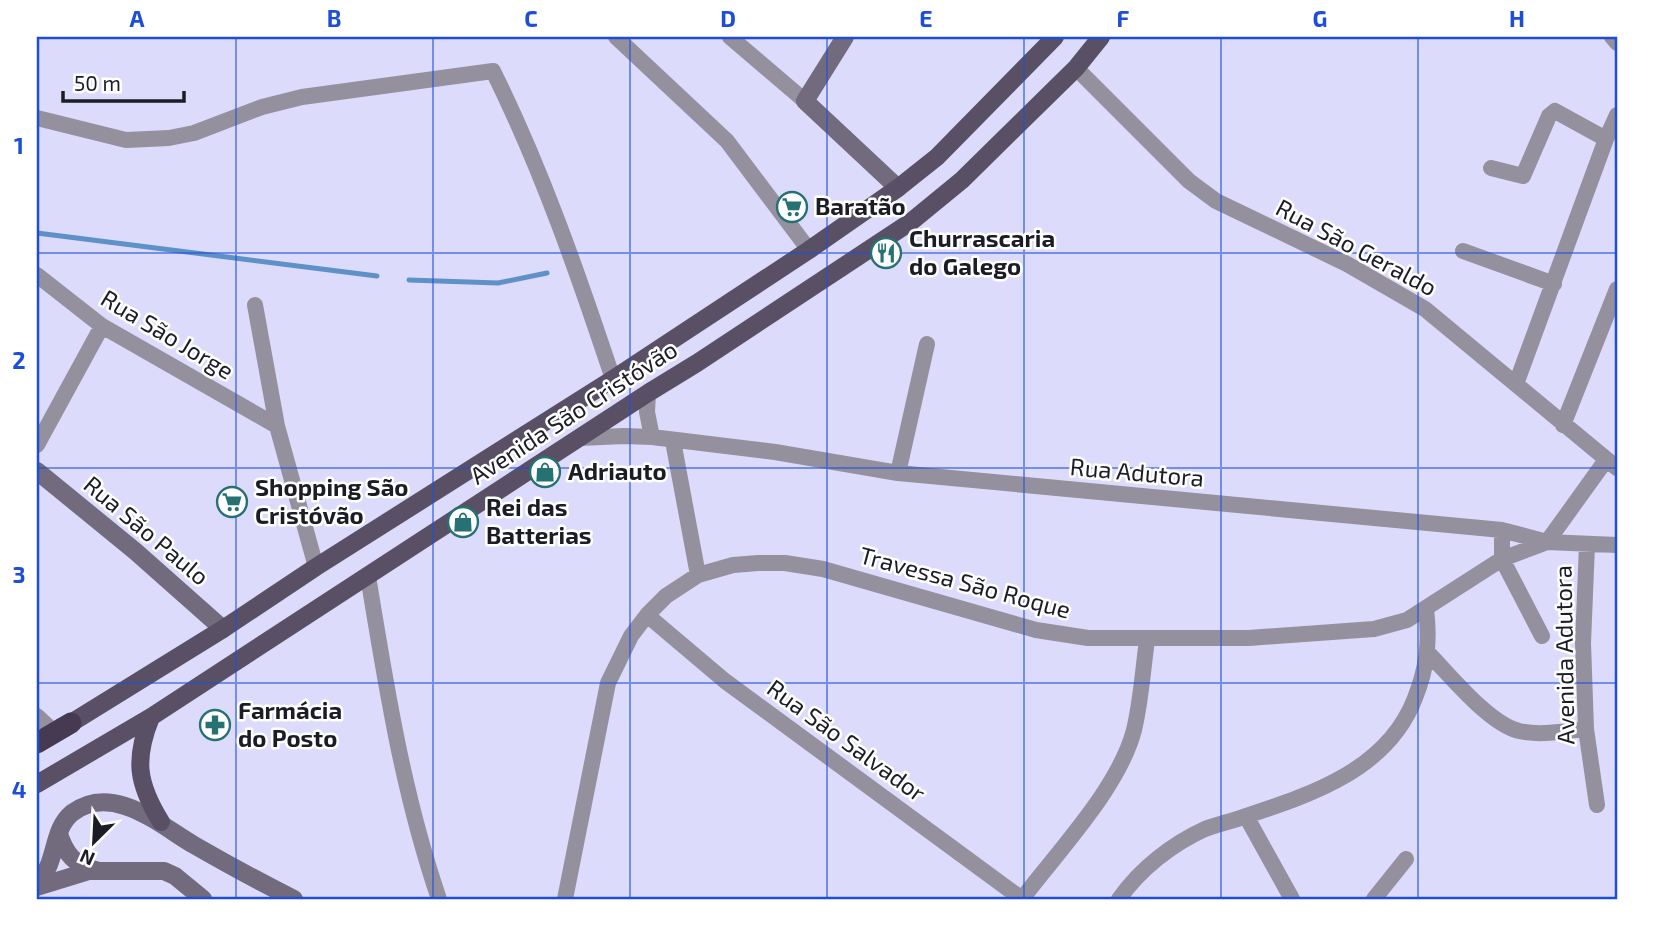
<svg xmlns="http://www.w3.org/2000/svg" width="1654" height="936" font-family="'Exo 2',sans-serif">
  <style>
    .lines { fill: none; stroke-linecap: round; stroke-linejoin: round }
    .stream { stroke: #5e91c7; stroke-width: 5 }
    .street { stroke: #95909d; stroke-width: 16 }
    .secondary { stroke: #726a7d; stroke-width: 18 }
    .primary { stroke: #5a5066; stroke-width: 18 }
    .highway { stroke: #453a52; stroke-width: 21 }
    .grid { fill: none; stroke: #1d4ed8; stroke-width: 2; stroke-opacity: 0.55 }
    .labels { text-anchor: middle; stroke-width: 5; stroke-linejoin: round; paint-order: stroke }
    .poi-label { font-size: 24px; font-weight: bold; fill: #1c1c27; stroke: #fff; text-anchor: start }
    .street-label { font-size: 24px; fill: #1c1c27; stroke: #fff }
    .neatline { fill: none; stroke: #1d4ed8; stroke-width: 2.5 }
    .grid-label { font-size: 23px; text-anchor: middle; font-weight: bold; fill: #1d4ed8 }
  </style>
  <rect width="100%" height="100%" fill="#dcdbfb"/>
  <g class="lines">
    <!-- stream -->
    <path class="stream" d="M37,233L377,276
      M409,280L498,283L547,273"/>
    <!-- street -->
    <path class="street" d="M616,37L727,141L809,250
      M730,37L805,101
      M1612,37L1617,43
      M1076,68L1189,181L1216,201L1347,264L1425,309L1617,468
      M37,118L126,140L169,138L194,133L262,107L302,97L493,71C542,170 578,274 613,379
      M1491,168L1523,176L1549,116L1555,111L1606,139
      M1463,251L1554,284
      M37,275L102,326L277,426
      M255,305L277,426L316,567
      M1516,384L1606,139L1617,115
      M648,393L647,412L652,437
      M1563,425L1617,289
      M580,438L624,436L652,437L775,452L898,473L1502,530L1547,542L1617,545
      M673,441L698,575
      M37,445L102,326
      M898,473L927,344
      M1502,530V559L1542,636
      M1587,545L1583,643L1586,729L1597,805
      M368,576C386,686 403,794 439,899
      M647,615L725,681L1022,899
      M1428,653C1450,675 1489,724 1519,731C1541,736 1564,731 1586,729
      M37,716L52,730
      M1246,816L1292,899
      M565,899L608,683L631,636L647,615L666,596L698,575L733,565L758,563H785L823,569L1036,630L1088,638H1249L1374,629L1407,620L1502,559L1547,542L1606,460
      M1022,899C1058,851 1119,788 1134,730C1141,701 1143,669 1147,640
      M1119,899C1140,869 1172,844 1205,829C1218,824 1233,821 1246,816C1313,794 1388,769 1415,698C1427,668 1430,641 1426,609
      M1374,899L1406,859"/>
    <!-- secondary -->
    <path class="secondary" d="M845,37L805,101L898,188
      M37,471L135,551L223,629
      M59,834C65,853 75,866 96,870
      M37,885C41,879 45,873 48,867C56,849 56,826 72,813C113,782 161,826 194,845C227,864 260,882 294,899
      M37,887L89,871H164L175,876L203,899"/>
    <!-- primary -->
    <path class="primary" d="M151,717C134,759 137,783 161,822
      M61,727L71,723L223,629L316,567L613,379L809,250L898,188L937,157L1055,37
      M37,784L151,717L648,393L697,363L912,221L962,180L1076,68L1101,37"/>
    <!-- highway -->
    <path class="highway" d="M37,743L71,723"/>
  </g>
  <!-- grid -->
  <path class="grid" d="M236,37V899M433,37V899M630,37V899M827,37V899M1024,37V899M1221,37V899M1418,37V899M37,253H1617M37,468H1617M37,683H1617"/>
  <!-- icons -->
  <defs>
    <g id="supermarket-ring" transform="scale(1.575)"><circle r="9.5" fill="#fff" stroke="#267172" stroke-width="1.5"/><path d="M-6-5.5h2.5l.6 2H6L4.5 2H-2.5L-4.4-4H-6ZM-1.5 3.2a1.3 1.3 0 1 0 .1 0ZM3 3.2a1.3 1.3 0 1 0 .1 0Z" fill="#267172"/></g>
    <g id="restaurant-ring" transform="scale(1.575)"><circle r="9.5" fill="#fff" stroke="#267172" stroke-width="1.5"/><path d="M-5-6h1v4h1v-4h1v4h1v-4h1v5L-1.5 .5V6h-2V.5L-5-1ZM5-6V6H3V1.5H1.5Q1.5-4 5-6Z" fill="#267172"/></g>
    <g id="shop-ring" transform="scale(1.575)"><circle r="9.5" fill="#fff" stroke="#267172" stroke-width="1.5"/><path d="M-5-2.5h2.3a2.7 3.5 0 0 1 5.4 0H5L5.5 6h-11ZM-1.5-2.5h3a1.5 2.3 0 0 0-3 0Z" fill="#267172"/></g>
    <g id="pharmacy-ring" transform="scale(1.575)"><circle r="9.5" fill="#fff" stroke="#267172" stroke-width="1.5"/><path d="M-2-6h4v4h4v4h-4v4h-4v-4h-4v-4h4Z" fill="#267172"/></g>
  </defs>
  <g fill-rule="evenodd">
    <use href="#supermarket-ring" x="792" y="207"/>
    <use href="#restaurant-ring" x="886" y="253"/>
    <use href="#shop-ring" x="545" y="472"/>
    <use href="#supermarket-ring" x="232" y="502"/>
    <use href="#shop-ring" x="463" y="522"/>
    <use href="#pharmacy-ring" x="215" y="725"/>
  </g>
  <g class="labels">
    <!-- poi labels -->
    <g class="poi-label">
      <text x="815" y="215">Baratão</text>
      <text x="909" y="247">Churrascaria<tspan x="909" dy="28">do Galego</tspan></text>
      <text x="568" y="480">Adriauto</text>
      <text x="255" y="496">Shopping São<tspan x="255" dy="28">Cristóvão</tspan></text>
      <text x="486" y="516">Rei das<tspan x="486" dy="28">Batterias</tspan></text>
      <text x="238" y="719">Farmácia<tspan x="238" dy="28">do Posto</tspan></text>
    </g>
    <!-- street labels -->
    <g class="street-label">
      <text transform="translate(1356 248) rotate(28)" y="8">Rua São Geraldo</text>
      <text transform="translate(167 335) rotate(31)" y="8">Rua São Jorge</text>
      <text transform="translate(574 413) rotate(-33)" y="8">Avenida São Cristóvão</text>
      <text transform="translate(1137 473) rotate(5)" y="8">Rua Adutora</text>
      <text transform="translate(146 531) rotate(40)" y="8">Rua São Paulo</text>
      <text transform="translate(965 583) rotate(15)" y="8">Travessa São Roque</text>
      <text transform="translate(1565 655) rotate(-91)" y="8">Avenida Adutora</text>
      <text transform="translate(846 741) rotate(36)" y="8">Rua São Salvador</text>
    </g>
  </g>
  <!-- border -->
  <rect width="1654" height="936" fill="none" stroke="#ffffff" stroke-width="77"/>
  <!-- north arrow -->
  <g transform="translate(94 842) rotate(204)" stroke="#ffffff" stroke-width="5" paint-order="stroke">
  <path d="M0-5L12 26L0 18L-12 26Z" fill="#1c1c27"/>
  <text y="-10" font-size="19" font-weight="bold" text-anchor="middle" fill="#1c1c27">N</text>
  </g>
  <!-- scale -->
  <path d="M63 91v10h121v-10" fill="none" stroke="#1c1c27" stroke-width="3.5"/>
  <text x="74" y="91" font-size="21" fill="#1c1c27" stroke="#ffffff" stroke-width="5" paint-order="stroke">50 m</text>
  <rect x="38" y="38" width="1578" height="860" class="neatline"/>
  <g class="grid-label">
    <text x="137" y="27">A</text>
    <text x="334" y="27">B</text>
    <text x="531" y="27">C</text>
    <text x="728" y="27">D</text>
    <text x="926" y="27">E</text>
    <text x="1123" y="27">F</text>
    <text x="1320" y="27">G</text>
    <text x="1517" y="27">H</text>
    <text x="19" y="154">1</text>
    <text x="19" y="369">2</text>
    <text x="19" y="583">3</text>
    <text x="19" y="798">4</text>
  </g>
</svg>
